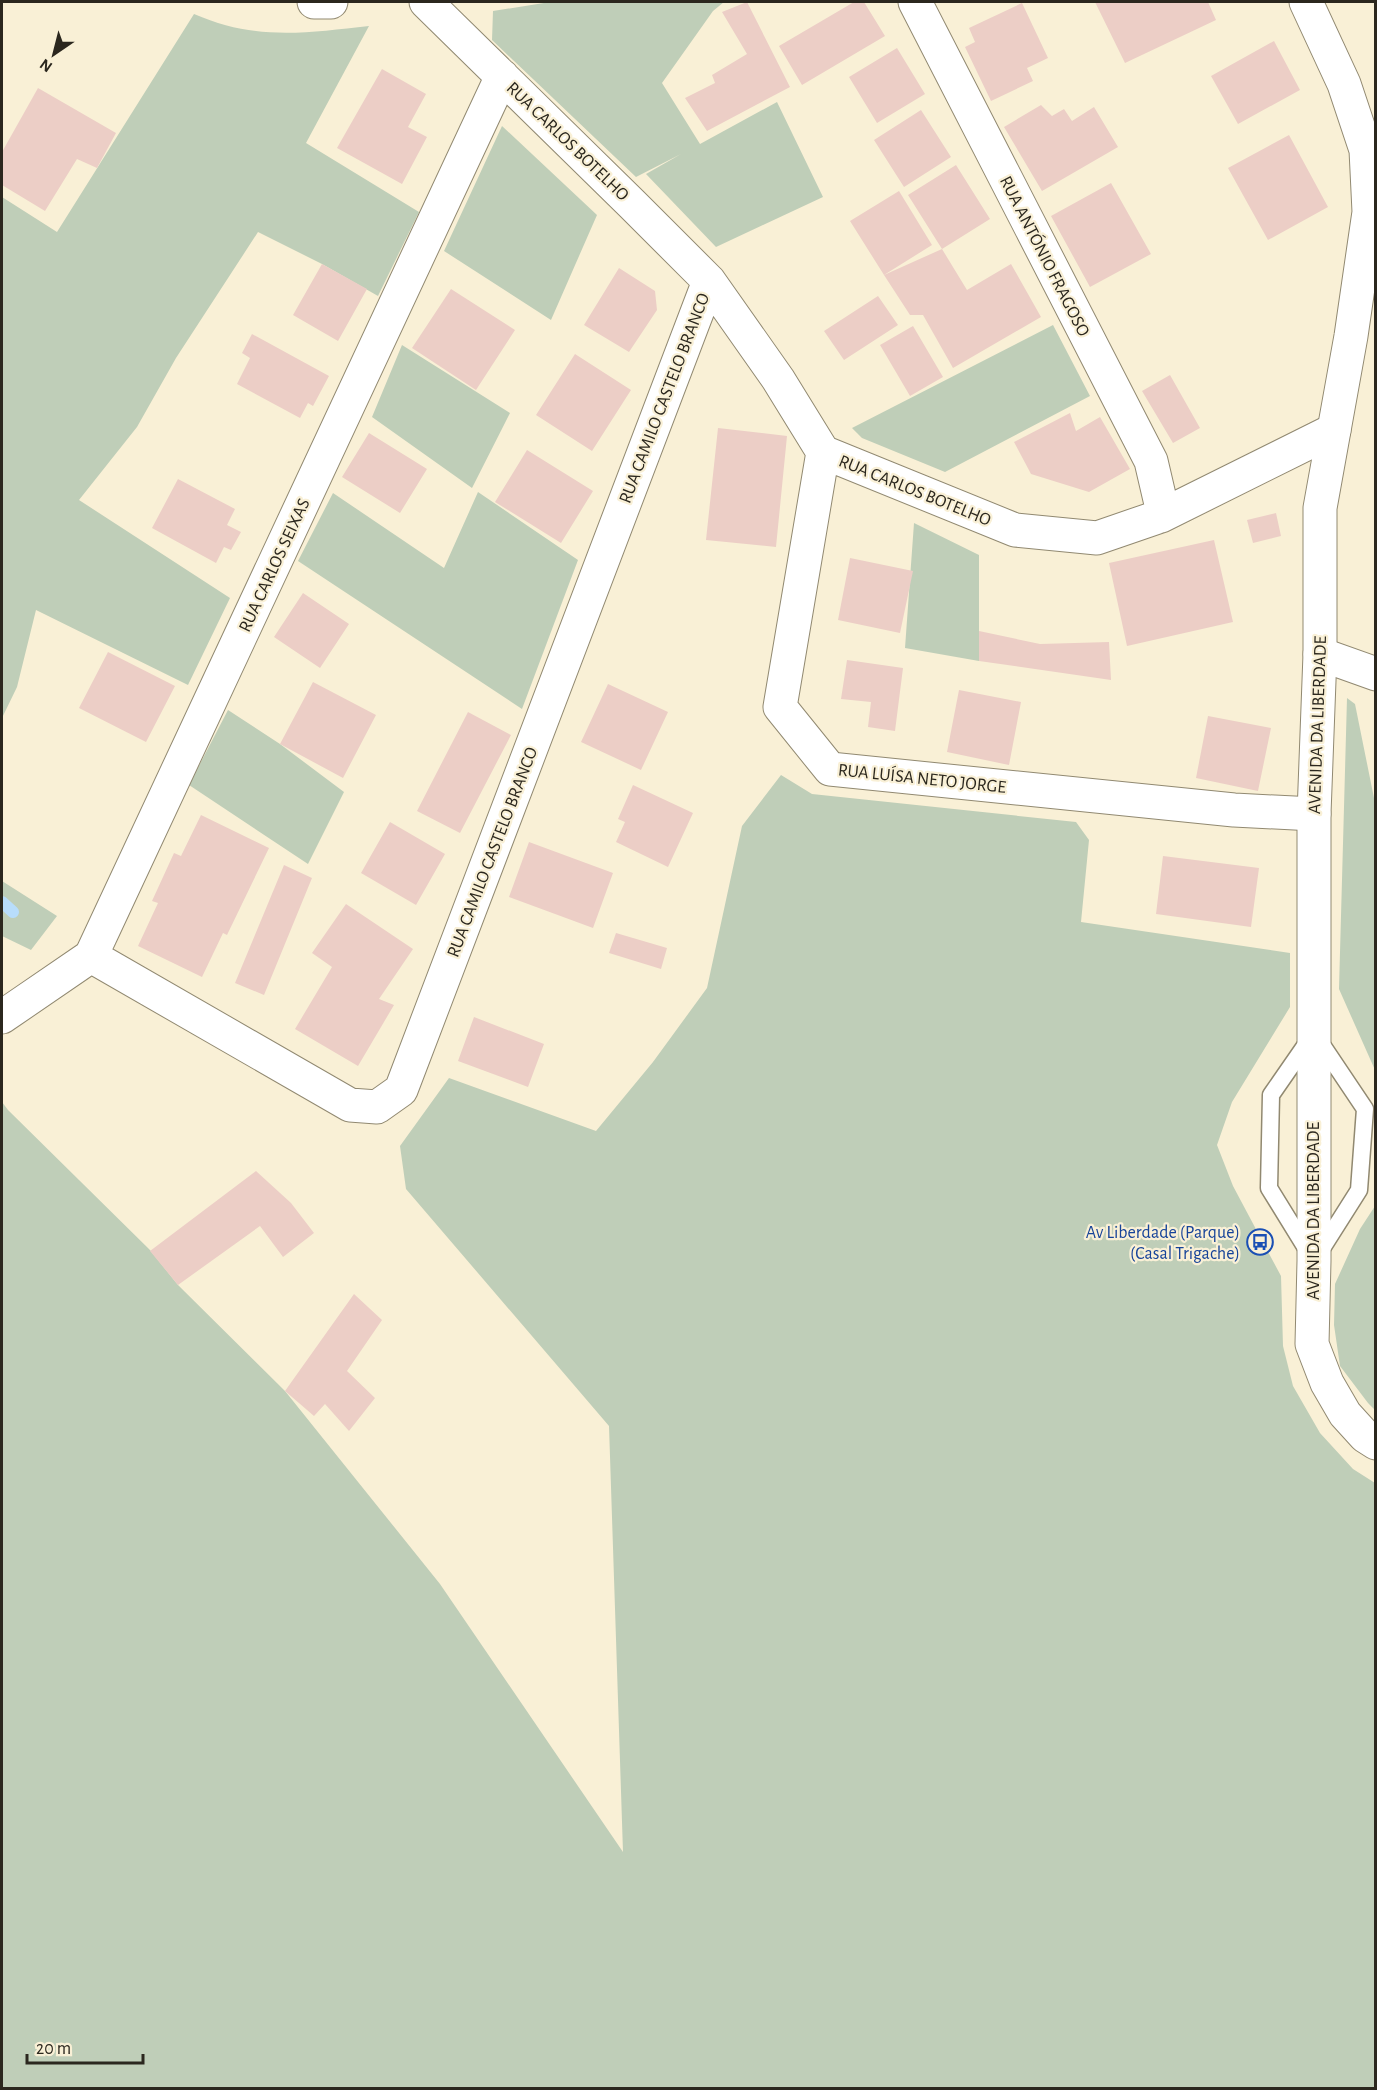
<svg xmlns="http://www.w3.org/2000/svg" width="1377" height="2090" font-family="'Alegreya Sans',sans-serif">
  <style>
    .green { fill: #bfceb8 }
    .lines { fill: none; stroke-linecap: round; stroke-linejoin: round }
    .stream { stroke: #b8ddfb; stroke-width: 12 }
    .building { fill: #eccec6 }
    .lane-casing { stroke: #918971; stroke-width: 19 }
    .street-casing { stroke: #918971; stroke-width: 35 }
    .secondary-casing { stroke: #918971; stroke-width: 35 }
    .lane { stroke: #fff; stroke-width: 16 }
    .street { stroke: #fff; stroke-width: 33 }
    .secondary { stroke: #fff; stroke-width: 33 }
    .labels { text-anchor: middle; stroke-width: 4.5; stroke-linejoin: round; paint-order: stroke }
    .street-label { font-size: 18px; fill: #2b271e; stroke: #f9f0d6 }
    .transit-label { font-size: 18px; fill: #164399; stroke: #f9f0d6; text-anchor: end }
  </style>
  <rect width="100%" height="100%" fill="#f9f0d6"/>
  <!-- green -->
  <path class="green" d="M550,2H724L713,11L662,83L700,144L777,102L823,197L716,247L646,174L681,154L636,177L492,40L493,11Z
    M194,14C256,41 305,33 369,26L306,143L419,212L378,296L322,264L258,232L176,358L137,427L79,500L230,598L188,685L36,610L17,687L2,718V197L57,232Z
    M502,126L597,215L551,320L444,251Z
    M1053,325L1090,396L945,472L862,438L852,428Z
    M402,345L510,413L472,488L372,417Z
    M478,492L578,560L522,709L298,561L333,493L444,568Z
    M914,523L979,555V661L905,648Z
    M1347,698L1355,704L1375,803V1070L1339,989Z
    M228,710L280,744L344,792L308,864L189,785Z
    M781,775L812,794L1076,822L1089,840L1081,922L1290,953V1007L1232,1102L1217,1145L1233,1186L1281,1276L1283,1346L1293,1386L1320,1433L1353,1469L1375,1483V2088H2V1102L8,1110L150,1250L178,1285L285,1391L440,1584L623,1852L609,1426L406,1189L400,1146L449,1078L596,1131L653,1062L707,988L742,826Z
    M2,881L57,916L31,950L2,936Z
    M1375,1206V1410L1368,1403L1340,1366L1334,1325L1335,1284L1360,1229Z"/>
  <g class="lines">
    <!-- stream -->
    <path class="stream" d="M2,902L13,912"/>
  </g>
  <!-- building -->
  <path class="building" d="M747,2L790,87L707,131L685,98L715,83L712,75L747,54L722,12Z
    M854,2H864L885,36L802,85L779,46Z
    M1095,2H1208L1216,20L1125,63Z
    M1022,3L1048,58L1027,68L1033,81L991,101L965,47L975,42L969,28Z
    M1274,41L1300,90L1238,124L1211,76Z
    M897,48L925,94L877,123L849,77Z
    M382,69L426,94L408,127L427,137L402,184L337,148Z
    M38,88L116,133L97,168L77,159L45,211L2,185V152Z
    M1041,105L1052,116L1064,109L1072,121L1094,107L1118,147L1042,191L1004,127Z
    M921,110L951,157L904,187L874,140Z
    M1289,135L1328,207L1268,240L1228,168Z
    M956,165L990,219L942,249L967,290L1011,264L1041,317L953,368L923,315H910L884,275L942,249L908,195Z
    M1111,183L1151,254L1090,287L1051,216Z
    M899,191L932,245L884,275L850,221Z
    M322,264L367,289L338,341L293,315Z
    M619,268L655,291L657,310L629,352L584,325Z
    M451,289L515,330L476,390L412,348Z
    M878,296L898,325L844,360L824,331Z
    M913,326L943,377L910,396L880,345Z
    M252,334L329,376L313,406L308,403L300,418L237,384L250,358L242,353Z
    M575,354L631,390L592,451L536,415Z
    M1170,375L1200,428L1173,443L1142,391Z
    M1070,413L1076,431L1100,417L1130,469L1089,492L1031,474L1014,442Z
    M718,428L787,436L776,547L706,540Z
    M369,433L427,469L400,513L342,477Z
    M527,450L593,491L561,543L495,502Z
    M178,479L235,509L227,525L241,532L231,550L224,547L216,563L152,528Z
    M1276,513L1281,536L1253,543L1247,520Z
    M1214,540L1233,622L1127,646L1109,563Z
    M850,558L913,571L900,633L838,620Z
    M303,593L349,624L320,668L274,637Z
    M979,631L1040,644L1109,642L1111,680L979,661Z
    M108,652L175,686L146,742L79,708Z
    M847,660L903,668L895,731L868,727L871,702L841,699Z
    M313,682L376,715L343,778L280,744Z
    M608,684L668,712L641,770L581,742Z
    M959,690L1021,702L1009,765L947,752Z
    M468,712L511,735L460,833L417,811Z
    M1208,716L1271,728L1258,791L1196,778Z
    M633,785L693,813L668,867L616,842L625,822L618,819Z
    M201,815L269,848L227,935L223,933L202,977L138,946L158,903L152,901L174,853L181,856Z
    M390,822L445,854L416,905L361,873Z
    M529,842L613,873L593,928L509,897Z
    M1163,856L1259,868L1251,927L1156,914Z
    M284,865L312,878L264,995L235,983Z
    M346,904L413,949L379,999L394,1005L358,1066L295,1029L332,967L312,953Z
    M616,933L667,948L661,969L609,953Z
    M474,1017L544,1044L528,1087L458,1061Z
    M256,1171L291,1203L314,1233L283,1257L260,1226L178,1285L150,1251Z
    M354,1294L382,1320L347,1371L375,1398L349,1431L325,1404L314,1416L285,1391Z"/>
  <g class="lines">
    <!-- lane casing -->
    <g class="lane-casing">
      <path id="lane" d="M1314,1033L1365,1109L1359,1190L1314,1261L1269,1188L1271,1095Z"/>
    </g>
    <!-- street casing -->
    <g class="street-casing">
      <path id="street" d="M314,2H331
        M426,2L632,204L709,281L778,379L823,452L1015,530L1097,538L1161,516L1334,430
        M915,2L1151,461L1161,504V516
        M823,452L780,707L830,769L1234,810L1314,814
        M1320,654L1376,674
        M91,956L350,1105L377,1107L401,1090L709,281
        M2,1017L91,956L502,76"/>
    </g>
    <!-- secondary casing -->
    <g class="secondary-casing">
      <path id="secondary" d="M1306,2L1344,84L1366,150L1369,212L1351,336L1320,508V654L1314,814V1261L1312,1344L1327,1383L1345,1414L1365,1436L1376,1443"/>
    </g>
    <!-- lane -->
    <use href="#lane" class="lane"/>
    <!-- street -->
    <use href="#street" class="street"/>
    <!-- secondary -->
    <use href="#secondary" class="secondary"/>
  </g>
  <!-- icons -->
  <defs>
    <g id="bus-ring" transform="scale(1.35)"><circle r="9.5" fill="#f9f0d6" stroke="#1a4fb4" stroke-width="1.5"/><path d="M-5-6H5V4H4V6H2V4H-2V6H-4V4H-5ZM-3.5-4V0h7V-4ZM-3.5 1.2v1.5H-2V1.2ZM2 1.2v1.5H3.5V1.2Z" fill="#1a4fb4"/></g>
  </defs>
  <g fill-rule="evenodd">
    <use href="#bus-ring" x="1260" y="1242"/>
  </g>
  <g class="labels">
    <!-- street labels -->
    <g class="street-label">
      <text transform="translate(568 141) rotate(44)" y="6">RUA CARLOS BOTELHO</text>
      <text transform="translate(1045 256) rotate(63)" y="6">RUA ANTÓNIO FRAGOSO</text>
      <text transform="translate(664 398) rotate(-69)" y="6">RUA CAMILO CASTELO BRANCO</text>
      <text transform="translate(915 490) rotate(22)" y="6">RUA CARLOS BOTELHO</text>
      <text transform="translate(274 565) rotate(-65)" y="6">RUA CARLOS SEIXAS</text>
      <text transform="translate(1317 725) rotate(-88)" y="6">AVENIDA DA LIBERDADE</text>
      <text transform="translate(922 778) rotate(6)" y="6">RUA LUÍSA NETO JORGE</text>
      <text transform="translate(492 852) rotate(-69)" y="6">RUA CAMILO CASTELO BRANCO</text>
      <text transform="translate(1313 1211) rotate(-90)" y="6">AVENIDA DA LIBERDADE</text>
    </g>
    <!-- transit labels -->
    <g class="transit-label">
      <text x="1240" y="1238">Av Liberdade (Parque)<tspan x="1240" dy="21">(Casal Trigache)</tspan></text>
    </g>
  </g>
  <!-- border -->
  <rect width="1377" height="2090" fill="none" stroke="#2b271e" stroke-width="6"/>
  <!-- north arrow -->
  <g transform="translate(54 54) rotate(215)" stroke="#f9f0d6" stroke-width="4.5" paint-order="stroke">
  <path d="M0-4.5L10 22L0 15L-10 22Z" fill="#2b271e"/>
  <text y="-9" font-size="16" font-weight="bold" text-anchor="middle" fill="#2b271e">N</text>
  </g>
  <!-- scale -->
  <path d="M27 2054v9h116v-9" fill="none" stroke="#2b271e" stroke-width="3"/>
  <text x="36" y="2054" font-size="18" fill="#2b271e" stroke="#f9f0d6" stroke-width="4.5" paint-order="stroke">20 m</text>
</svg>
